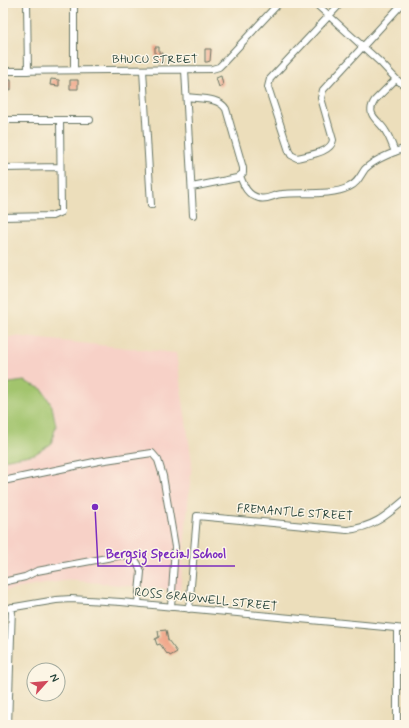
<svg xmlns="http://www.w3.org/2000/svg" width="409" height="728" font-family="Mynerve,sans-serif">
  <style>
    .built { fill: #f7d1c7 }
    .green { fill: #a2c46d; stroke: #608050 }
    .building { fill: #efa183 }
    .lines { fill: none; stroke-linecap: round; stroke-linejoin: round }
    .minor-casing { stroke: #677563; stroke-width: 8 }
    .minor { stroke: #fff; stroke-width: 6 }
    .labels { text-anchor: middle; stroke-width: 3; stroke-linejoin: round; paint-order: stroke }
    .street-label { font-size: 12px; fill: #1f3d34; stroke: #fcf5e5 }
    .leader { fill: none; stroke: #7b2cbf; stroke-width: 1.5 }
    .callout-dot { fill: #7b2cbf; stroke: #fcf5e5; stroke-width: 1.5 }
    .callout-label { font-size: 13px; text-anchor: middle; font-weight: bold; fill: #7b2cbf; stroke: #fcf5e5; stroke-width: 3; stroke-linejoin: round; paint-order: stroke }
  </style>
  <rect width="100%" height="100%" fill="#fcf5e5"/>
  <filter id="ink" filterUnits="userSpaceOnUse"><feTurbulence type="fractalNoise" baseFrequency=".025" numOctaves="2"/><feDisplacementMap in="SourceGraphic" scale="8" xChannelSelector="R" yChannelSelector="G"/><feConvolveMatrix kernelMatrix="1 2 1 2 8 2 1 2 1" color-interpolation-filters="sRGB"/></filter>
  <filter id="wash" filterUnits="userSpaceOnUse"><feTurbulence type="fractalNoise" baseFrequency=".012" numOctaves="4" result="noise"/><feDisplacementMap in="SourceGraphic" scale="16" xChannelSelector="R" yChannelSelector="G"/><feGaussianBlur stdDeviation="0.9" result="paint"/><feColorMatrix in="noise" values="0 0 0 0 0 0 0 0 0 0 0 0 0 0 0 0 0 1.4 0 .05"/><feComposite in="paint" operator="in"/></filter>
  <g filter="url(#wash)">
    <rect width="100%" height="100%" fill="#ecdebb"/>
    <!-- built -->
    <path class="built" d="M14,336L176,353L192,462L180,591L69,580L3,591V339Z"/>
    <!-- green -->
    <path class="green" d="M24,381L42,389L52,406L56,426L51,444L35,454L3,460V384Z"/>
    <g id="blocks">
      <!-- building -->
      <path class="building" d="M155,47H159V53H163V63L155,61Z
        M205,49H211L210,61L207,62H205Z
        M221,76L223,85L219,87L216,78Z
        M51,79L59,80V86L50,85Z
        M8,80H11V90L7,89V86H5V81Z
        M70,80H78V89H70Z
        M166,630L168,640L177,652L170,656L168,653L167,654L160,644L157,645L155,639L159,637L158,631Z"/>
    </g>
  </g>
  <g filter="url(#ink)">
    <use href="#blocks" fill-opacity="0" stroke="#677563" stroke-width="1"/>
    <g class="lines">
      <!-- minor casing -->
      <g class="minor-casing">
        <path id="minor" d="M27,3L28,71
          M315,3L381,63L396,79L406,87
          M341,3L270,79L268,87L289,151L291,155L297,158C308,155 331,153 333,140L321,98L323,90L403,3
          M74,70V3
          M143,70L151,205
          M185,70L193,215
          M3,71L212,69L219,67L224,62L279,3
          M187,97C199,99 219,97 226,109L243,168V173L237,178L192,187
          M3,120H90
          M395,152C392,145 390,138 386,132C380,120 364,116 375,100L396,79
          M3,168L60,167
          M240,176C244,186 247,195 259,198C267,201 274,194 282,194C302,192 331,196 349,187C358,183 360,176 365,169C374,160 394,152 406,148
          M3,217L52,216L61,212L60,120
          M3,481L99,461L152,453L158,460L163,476L175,547L171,607
          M3,582L25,577L37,571L123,555C134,557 138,561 141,572L138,603
          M3,609L56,600L71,599L121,602L406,629
          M189,609L197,516L347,530C374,527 386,516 406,499
          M8,725L12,607
          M397,725V629"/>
      </g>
      <!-- minor -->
      <use href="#minor" class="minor"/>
    </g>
  </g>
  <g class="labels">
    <!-- street labels -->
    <g class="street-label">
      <text x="155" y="63">BHUCU STREET</text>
      <text transform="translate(295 512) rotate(4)" y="4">FREMANTLE STREET</text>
      <text transform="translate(206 599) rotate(6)" y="4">ROSS GRADWELL STREET</text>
    </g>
  </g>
  <!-- callouts -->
  <path class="leader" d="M95 507L98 566H235"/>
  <circle class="callout-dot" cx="95" cy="507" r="4"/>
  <g class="callout-label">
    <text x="166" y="558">Bergsig Special School</text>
  </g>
  <!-- margin -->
  <rect width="409" height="728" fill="none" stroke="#fcf5e5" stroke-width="16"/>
  <!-- north arrow -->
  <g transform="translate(46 682) rotate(63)"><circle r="19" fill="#fcf5e5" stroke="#a4ab9e"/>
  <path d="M0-3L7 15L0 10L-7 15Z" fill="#d1495b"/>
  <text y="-6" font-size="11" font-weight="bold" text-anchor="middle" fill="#1f3d34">N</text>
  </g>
</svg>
